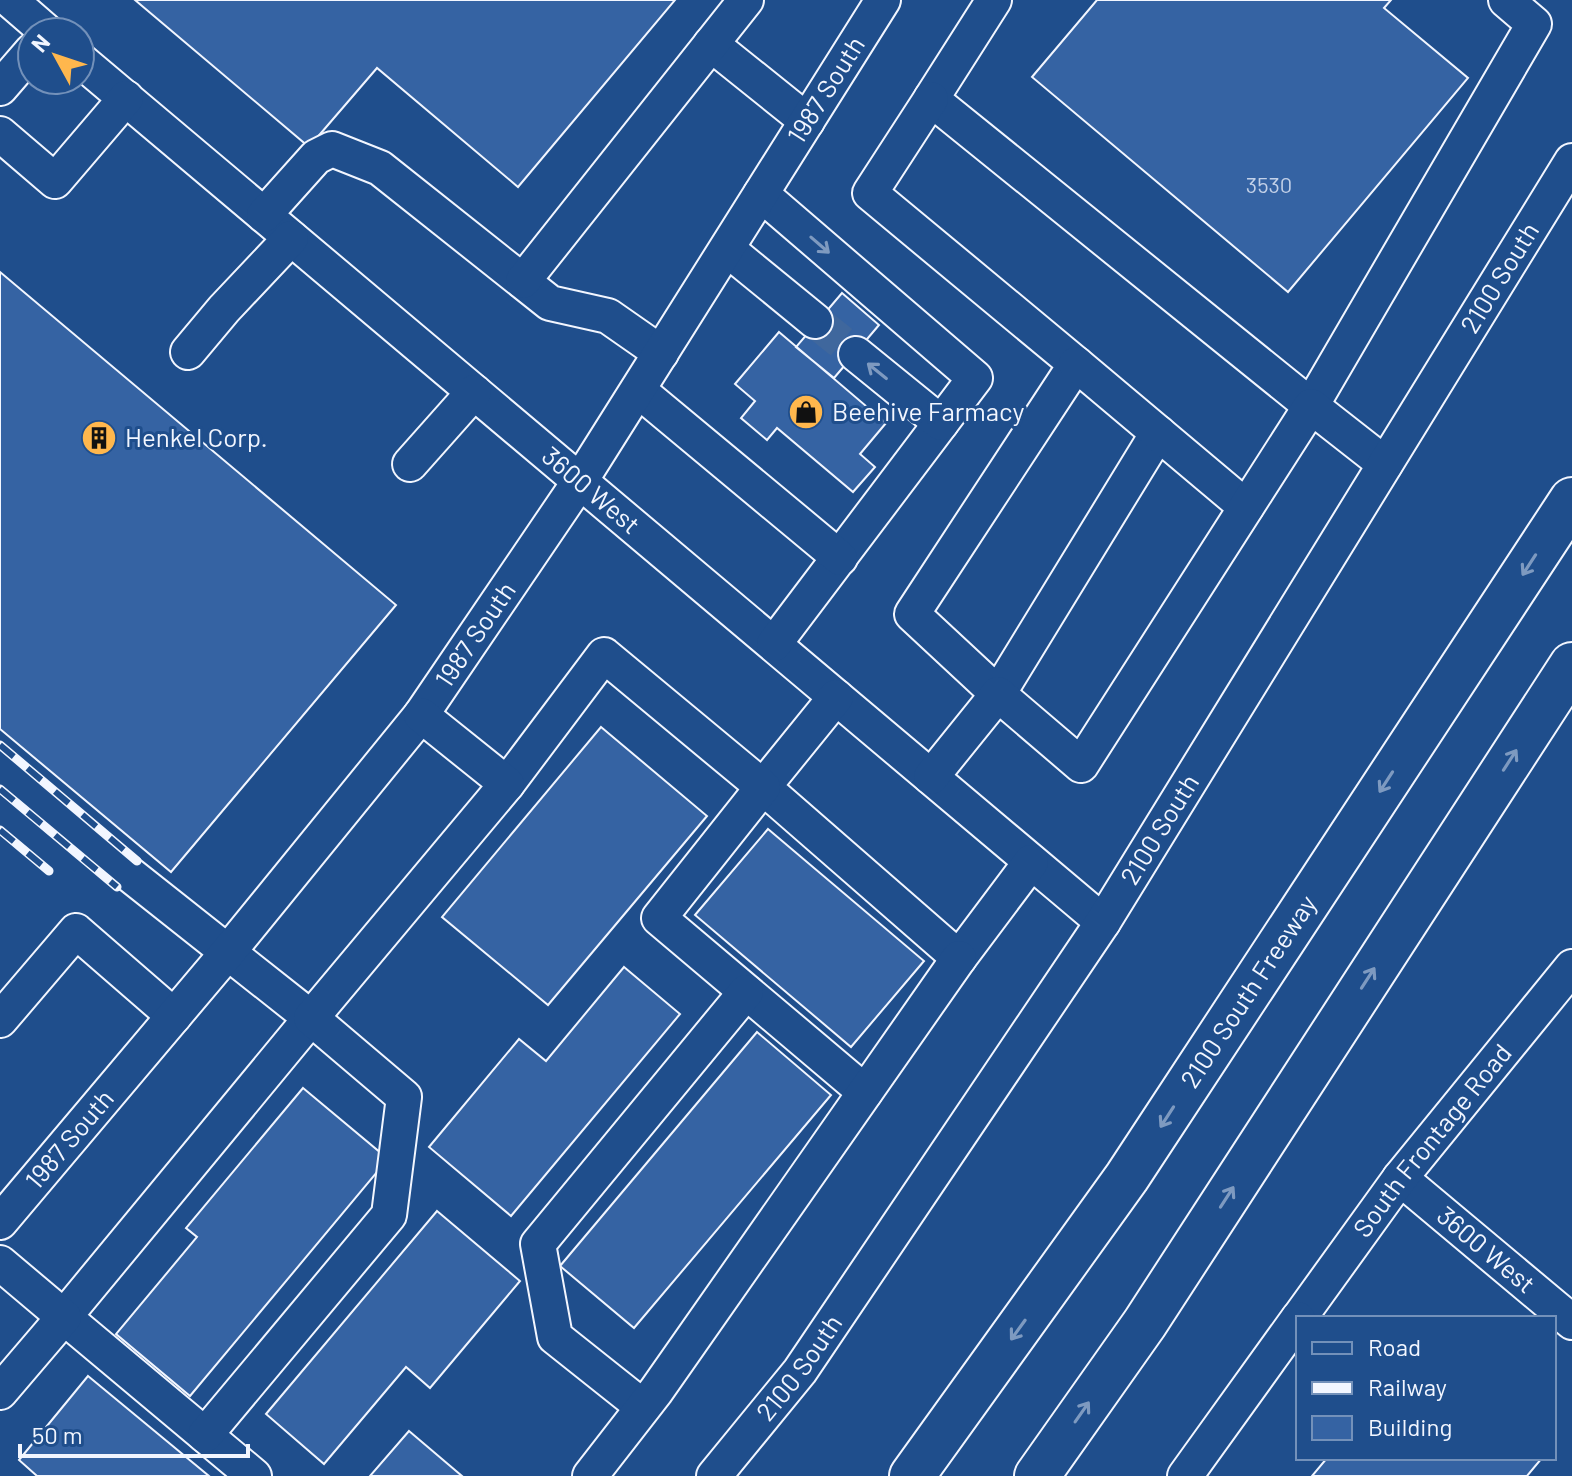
<svg xmlns="http://www.w3.org/2000/svg" width="1572" height="1476" font-family="Barlow,sans-serif">
  <style>
    .building { fill: #3563a3; stroke: #f2f6ff; stroke-width: 2 }
    .lines { fill: none; stroke-linecap: round; stroke-linejoin: round }
    .minor-tunnel { stroke: #3f679d; stroke-width: 34; stroke-dasharray: 34 17; stroke-linecap: butt }
    .minor-casing { stroke: #f2f6ff; stroke-width: 38 }
    .highway-casing { stroke: #f2f6ff; stroke-width: 48 }
    .minor { stroke: #1f4e8c; stroke-width: 34 }
    .highway { stroke: #1f4e8c; stroke-width: 44 }
    .rail-casing { stroke: #f2f6ff; stroke-width: 9 }
    .rail { stroke: #1f4e8c; stroke-width: 6; stroke-dasharray: 18; stroke-linecap: butt }
    .oneway { stroke: #7e9ac0 }
    .labels { text-anchor: middle; stroke-width: 6; stroke-linejoin: round; paint-order: stroke }
    .number-label { font-size: 22px; fill: #c3d1e8 }
    .street-label { font-size: 26px; fill: #f2f6ff; stroke: #1f4e8c }
    .poi-label { font-size: 26px; fill: #f2f6ff; stroke: #1f4e8c; text-anchor: start }
  </style>
  <rect width="100%" height="100%" fill="#1f4e8c"/>
  <!-- building -->
  <path class="building" d="M135,0H675L518,187L377,68L309,147Z
    M1097,0H1391L1384,8L1468,78L1288,292L1032,77Z
    M0,272L396,605L171,872L0,729Z
    M842,293L879,325L834,378L796,347Z
    M779,332L886,423L860,454L875,467L853,492L777,428L767,440L741,418L755,401L735,384Z
    M601,727L707,816L548,1005L442,917Z
    M768,829L924,961L851,1047L695,915Z
    M624,967L680,1014L511,1216L429,1147L519,1039L546,1061Z
    M757,1032L831,1095L634,1328L560,1266Z
    M303,1088L388,1159L190,1396L116,1334L197,1237L186,1228Z
    M437,1211L520,1281L430,1388L406,1367L324,1464L266,1414Z
    M88,1376L209,1476H37L19,1460Z
    M409,1431L462,1476H370Z
    M1327,1458H1542L1527,1476H1312Z"/>
  <g class="lines">
    <!-- minor-tunnel -->
    <path class="minor-tunnel" d="M815,321L856,354"/>
    <!-- minor casing -->
    <g class="minor-casing">
      <g id="minor">
        <path d="M10,0L47,32"/>
        <path d="M994,0L931,99L1311,406L1534,24L1506,0"/>
        <path d="M711,44L807,121"/>
        <path id="s1" d="M80,60L1103,922"/>
        <path d="M0,88L32,51"/>
        <path d="M931,99L870,193L1076,364L912,614L998,694L1158,433"/>
        <path d="M0,134L55,181L126,98"/>
        <path d="M761,194L975,378L774,644"/>
        <path d="M264,215L316,157L332,149L380,168L550,303L608,316L661,353"/>
        <path d="M727,249L815,321"/>
        <path d="M523,281L746,0"/>
        <path d="M188,352L224,309L291,238"/>
        <path d="M856,354L941,423"/>
        <path d="M1076,364L1246,507"/>
        <path d="M638,390L840,558"/>
        <path d="M410,464L474,392"/>
        <path d="M836,697L763,787L959,958L1031,862"/>
        <path d="M0,765L114,862L311,1018L64,1317L254,1476"/>
        <path d="M931,777L998,694L1081,765L1311,406L1385,464"/>
        <path d="M507,784L604,655L763,787L659,918L865,1092"/>
        <path d="M0,1020L76,931L174,1016"/>
        <path id="s2" d="M1400,1178L1572,1322"/>
        <path id="s3" d="M0,1222L228,952L421,715L580,481L883,0"/>
        <path d="M0,1263L64,1317L0,1392"/>
        <path id="s4" d="M1299,1318L1400,1178L1572,967"/>
        <path d="M643,1407L555,1337L538,1244L746,992"/>
        <path d="M205,1435L389,1215L404,1097L311,1018L507,784L421,715"/>
        <path d="M590,1476L656,1391L959,958"/>
        <path id="s5" d="M714,1476L800,1371L1103,922L1572,161"/>
        <path d="M1185,1476L1298,1319"/>
      </g>
    </g>
    <!-- highway casing -->
    <g class="highway-casing">
      <g id="highway">
        <path id="s6" d="M912,1476L1127,1177L1572,500"/>
        <path d="M1037,1476L1145,1323L1572,665"/>
      </g>
    </g>
    <!-- minor -->
    <use href="#minor" class="minor"/>
    <!-- highway -->
    <use href="#highway" class="highway"/>
    <!-- rail casing -->
    <g class="rail-casing">
      <path id="rail" d="M0,745L137,861
        M0,789L117,887
        M0,830L49,871"/>
    </g>
    <!-- rail -->
    <use href="#rail" class="rail"/>
  </g>
  <!-- one-way arrows -->
  <defs><path id="oneway-shaft" d="M-6 0H5M1.5-3L5.5 0L1.5 3" fill="none" stroke-width="1.6" stroke-linecap="round" stroke-linejoin="round" transform="scale(2)"/></defs>
  <g class="oneway">
    <use href="#oneway-shaft" transform="translate(820 245) rotate(41)"/>
    <use href="#oneway-shaft" transform="translate(877 371) rotate(-141)"/>
    <use href="#oneway-shaft" transform="translate(1529 565) rotate(123)"/>
    <use href="#oneway-shaft" transform="translate(1510 760) rotate(-57)"/>
    <use href="#oneway-shaft" transform="translate(1386 782) rotate(123)"/>
    <use href="#oneway-shaft" transform="translate(1368 978) rotate(-57)"/>
    <use href="#oneway-shaft" transform="translate(1167 1117) rotate(123)"/>
    <use href="#oneway-shaft" transform="translate(1227 1197) rotate(-57)"/>
    <use href="#oneway-shaft" transform="translate(1018 1330) rotate(126)"/>
    <use href="#oneway-shaft" transform="translate(1082 1412) rotate(-55)"/>
  </g>
  <!-- icons -->
  <defs>
    <g id="shop-disc" transform="scale(1.8)"><circle r="9.5" fill="#ffb74d" stroke="#1f4e8c"/><path d="M-5-2.5h2.3a2.7 3.5 0 0 1 5.4 0H5L5.5 6h-11ZM-1.5-2.5h3a1.5 2.3 0 0 0-3 0Z" fill="#111"/></g>
    <g id="building-disc" transform="scale(1.8)"><circle r="9.5" fill="#ffb74d" stroke="#1f4e8c"/><path d="M-4-6H4V6H1V3H-1V6H-4ZM-2.5-4.3h1.7v1.8h-1.7ZM.8-4.3h1.7v1.8H.8ZM-2.5-1h1.7V.8h-1.7ZM.8-1h1.7V.8H.8Z" fill="#111"/></g>
  </defs>
  <g fill-rule="evenodd">
    <use href="#shop-disc" x="806" y="412"/>
    <use href="#building-disc" x="99" y="438"/>
  </g>
  <g class="labels">
    <!-- number labels -->
    <g class="number-label">
      <text x="1269" y="193">3530</text>
    </g>
    <!-- street labels -->
    <g class="street-label">
      <text dy="9" stroke="none"><textPath href="#s3" startOffset="1404">1987 South</textPath></text>
      <text dy="9" stroke="none"><textPath href="#s5" startOffset="1434">2100 South</textPath></text>
      <text dy="9" stroke="none"><textPath href="#s1" startOffset="668">3600 West</textPath></text>
      <text dy="9" stroke="none"><textPath href="#s3" startOffset="756">1987 South</textPath></text>
      <text dy="9" stroke="none"><textPath href="#s5" startOffset="786">2100 South</textPath></text>
      <text dy="9" stroke="none"><textPath href="#s6" startOffset="590">2100 South Freeway</textPath></text>
      <text dy="9" stroke="none"><textPath href="#s3" startOffset="108">1987 South</textPath></text>
      <text dy="9" stroke="none"><textPath href="#s4" startOffset="222">South Frontage Road</textPath></text>
      <text dy="9" stroke="none"><textPath href="#s2" startOffset="112">3600 West</textPath></text>
      <text dy="9" stroke="none"><textPath href="#s5" startOffset="138">2100 South</textPath></text>
    </g>
    <!-- poi labels -->
    <g class="poi-label">
      <text x="832" y="421">Beehive Farmacy</text>
      <text x="125" y="447">Henkel Corp.</text>
    </g>
  </g>
  <!-- legend -->
  <rect x="1296" y="1316" width="260" height="144" fill="#1f4e8c" stroke="#7391ba" stroke-width="2"/>
  <rect x="1312" y="1342" width="40" height="12" fill="#1f4e8c" stroke="#7391ba" stroke-width="2"/>
  <text x="1368" y="1356" font-size="24" fill="#f2f6ff">Road</text>
  <rect x="1312" y="1382" width="40" height="12" fill="#f2f6ff" stroke="#7391ba" stroke-width="2"/>
  <text x="1368" y="1396" font-size="24" fill="#f2f6ff">Railway</text>
  <rect x="1312" y="1416" width="40" height="24" fill="#3563a3" stroke="#7391ba" stroke-width="2"/>
  <text x="1368" y="1436" font-size="24" fill="#f2f6ff">Building</text>
  <!-- north arrow -->
  <g transform="translate(56 56) rotate(310)"><circle r="38" fill="#1f4e8c" stroke="#7391ba" stroke-width="2"/>
  <path d="M0-6L14 30L0 20L-14 30Z" fill="#ffb74d"/>
  <text y="-12" font-size="22" font-weight="bold" text-anchor="middle" fill="#f2f6ff">N</text>
  </g>
  <!-- scale -->
  <path d="M20 1444v12h228v-12" fill="none" stroke="#f2f6ff" stroke-width="4"/>
  <text x="32" y="1444" font-size="24" fill="#f2f6ff" stroke="#1f4e8c" stroke-width="6" paint-order="stroke">50 m</text>
</svg>
